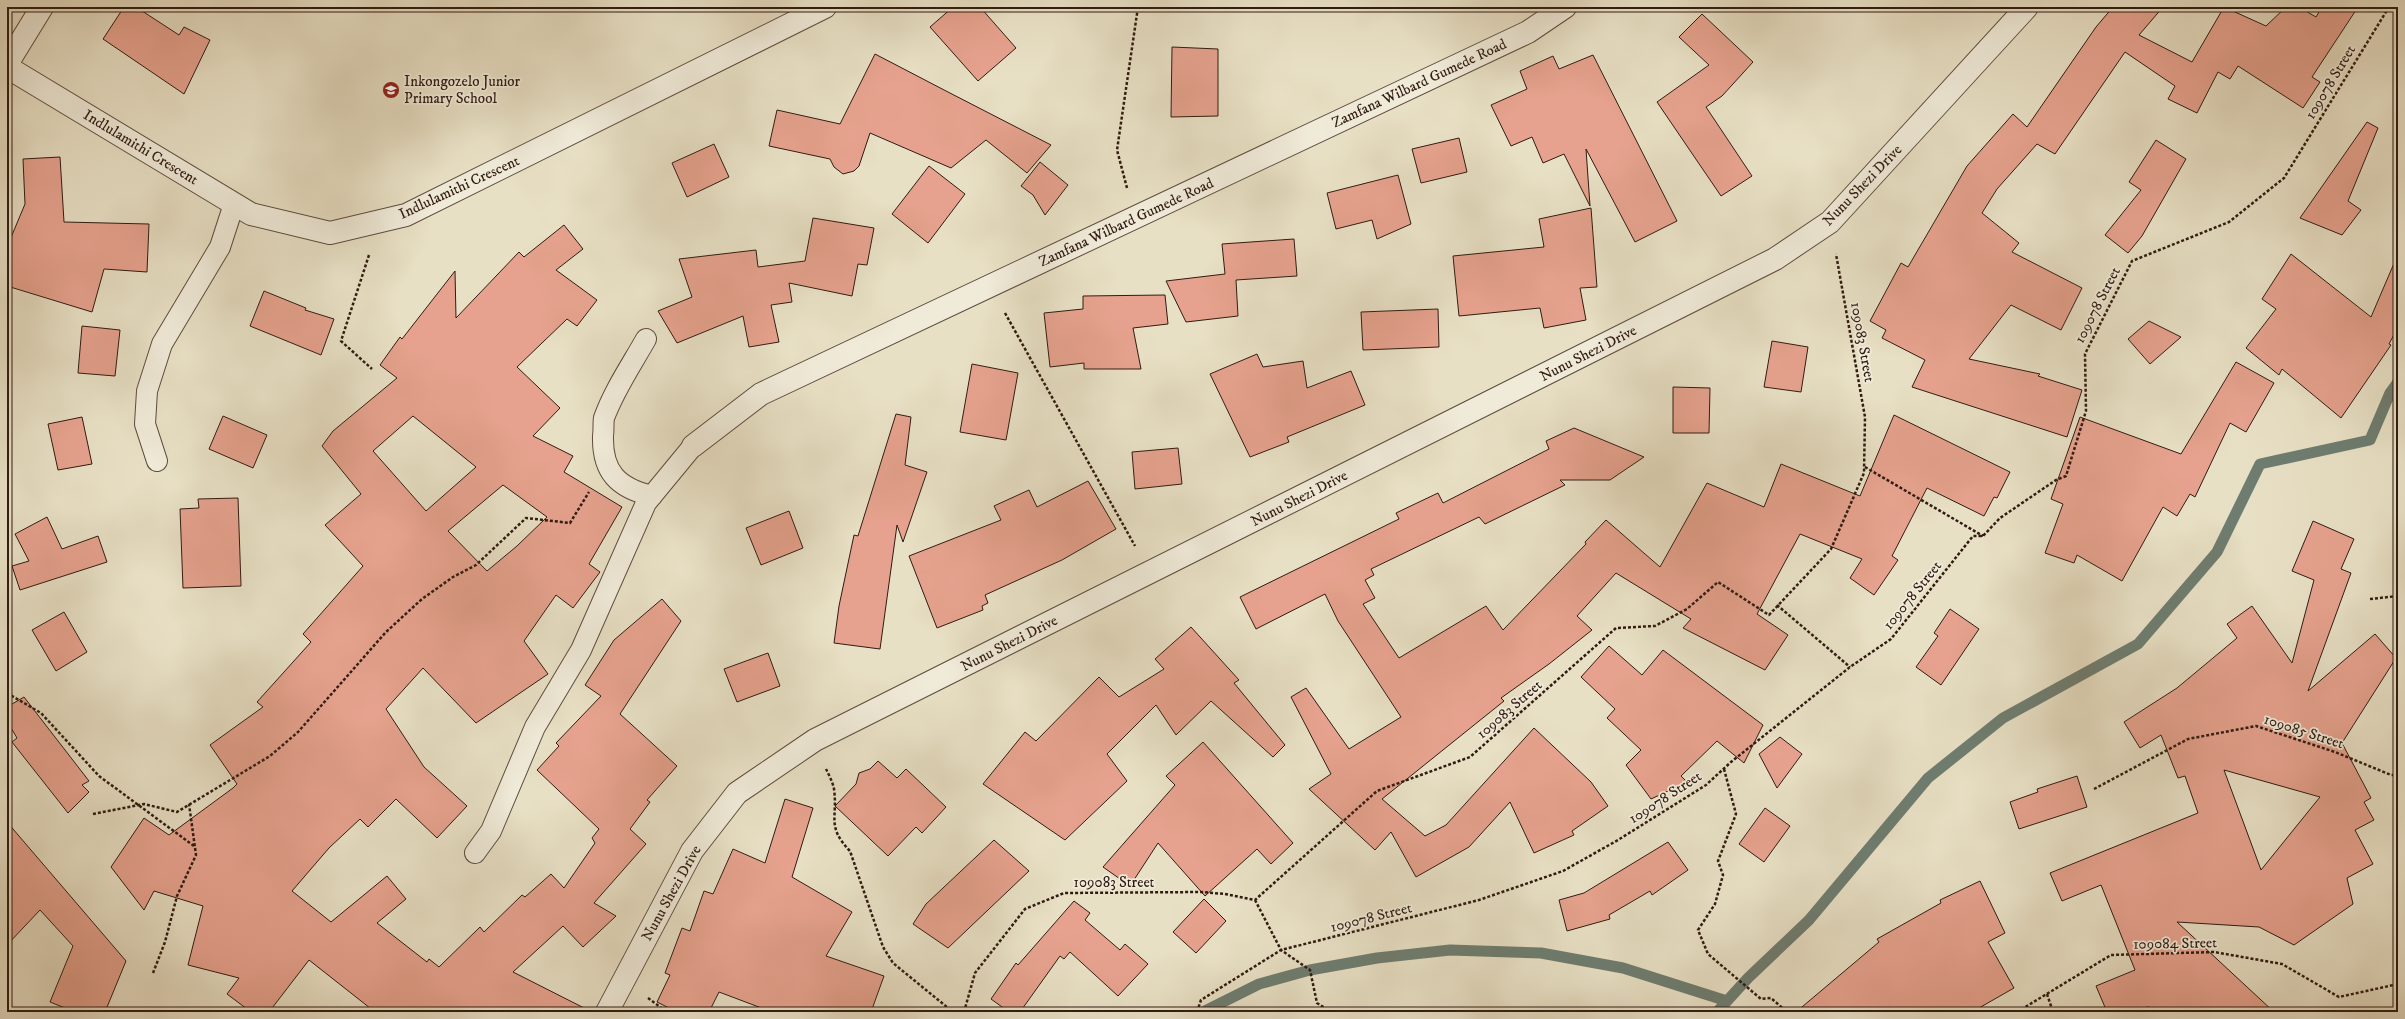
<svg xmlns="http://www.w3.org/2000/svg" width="2405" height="1019" font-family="'IM FELL DW Pica',serif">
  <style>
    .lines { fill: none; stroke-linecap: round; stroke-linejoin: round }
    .stream { stroke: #6e7d70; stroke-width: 11 }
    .building { fill: #e6a28e; stroke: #301b12; fill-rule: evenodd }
    .service-casing { stroke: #5e4c3f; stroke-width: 22 }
    .minor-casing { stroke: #5e4c3f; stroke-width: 24 }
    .path { stroke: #301b12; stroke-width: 2.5; stroke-dasharray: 3 2; stroke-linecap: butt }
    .service { stroke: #f0ebd9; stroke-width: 20 }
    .minor { stroke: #f0ebd9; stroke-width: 22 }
    .labels { text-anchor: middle; stroke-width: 3.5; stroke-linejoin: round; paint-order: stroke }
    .poi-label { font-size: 15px; fill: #301b12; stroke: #f0ebd9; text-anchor: start }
    .street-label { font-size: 15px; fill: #301b12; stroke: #f0ebd9 }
  </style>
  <rect width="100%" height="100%" fill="#e8e0c5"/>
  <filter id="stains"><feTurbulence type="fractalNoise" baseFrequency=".005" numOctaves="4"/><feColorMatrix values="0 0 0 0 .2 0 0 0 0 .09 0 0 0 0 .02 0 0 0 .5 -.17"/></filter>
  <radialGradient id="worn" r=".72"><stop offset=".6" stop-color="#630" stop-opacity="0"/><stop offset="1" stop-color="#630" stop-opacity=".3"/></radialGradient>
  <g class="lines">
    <!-- stream -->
    <path class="stream" d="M1203,1012L1259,984L1310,970L1377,958L1450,950L1541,953L1623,968L1727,1001
      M1717,1012L1748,978L1809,920L1928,778L2003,718L2138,644L2217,552L2260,464L2370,440L2390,393L2398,382"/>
  </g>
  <!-- building -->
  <path class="building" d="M124,7H136L179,35L184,27L210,40L184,94L103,39Z
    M953,7H980L1016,48L978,81L930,27Z
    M2113,7H2163L2139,35L2192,62L2224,7L2266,26L2286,7H2299L2316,17L2322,7H2358L2312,77L2320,82L2303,108L2238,66L2230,79L2218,72L2197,113L2168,99L2175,86L2125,52L2055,154L2037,144L1997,189L1982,213L2019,243L2012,252L2082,288L2061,330L2011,305L1969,359L2040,374L2038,376L2082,390L2067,437L1912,387L1925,360L1882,338L1886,330L1870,321L1901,263L1908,267L1967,166L2013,114L2027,127L2096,27Z
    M1702,14L1753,62L1722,96L1706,107L1752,176L1721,196L1657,102L1709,65L1679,37Z
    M1172,47L1218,49V116L1171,117Z
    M875,54L948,92L1051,145L1027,173L986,140L951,168L870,133L859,166L854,171L843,174L834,167L830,159L769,146L777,110L840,124Z
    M1593,55L1677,221L1635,242L1586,149L1590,206L1564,154L1543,163L1532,137L1511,146L1491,105L1527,89L1520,71L1553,56L1559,69Z
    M2367,122L2378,128L2348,201L2361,210L2342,235L2300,218Z
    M1459,138L1467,172L1421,183L1412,149Z
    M2156,140L2186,159L2142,236L2128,253L2105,235L2141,190L2129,182Z
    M714,144L729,177L687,197L672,163Z
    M60,157L64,222L149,224L147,272L104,269L92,312L7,286V247L25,204L23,159Z
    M1040,162L1068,185L1045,215L1033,195L1021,186Z
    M929,166L965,194L928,243L892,214Z
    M1398,175L1411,224L1377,239L1372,220L1336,229L1327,193Z
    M1591,208L1597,287L1580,288L1586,320L1544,328L1540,308L1459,316L1453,256L1544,247L1539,219Z
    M813,218L874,228L867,265L858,264L852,296L789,283L792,302L771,305L779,342L749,347L743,316L677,343L658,311L692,297L679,259L756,250L758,267L805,261Z
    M564,225L583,249L556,270L597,300L577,326L567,319L517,367L560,408L533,436L573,456L564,472L622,507L589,564L600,572L573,608L556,595L524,641L548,674L476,723L423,668L386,709L424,767L467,806L437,838L396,799L368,827L360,819L329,848L292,891L331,922L387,876L406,899L377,923L427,962L429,959L439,967L480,927L484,932L522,895L525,897L551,874L564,888L595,843L592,838L599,829L537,770L559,746L556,743L601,696L585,685L614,640L662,599L681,621L620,714L677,766L647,800L650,802L630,829L646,844L594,903L616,916L583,947L563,926L513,972L592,1012H375L309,960L269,1012H251L227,994L239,978L188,965L203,906L154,891L144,910L111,867L144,818L169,835L233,788L237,784L210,745L263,707L257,702L311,642L303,634L363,566L325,525L361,494L322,446L333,431L397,378L380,365L400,337L402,339L455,271L456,318L519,252L524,257ZM413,416L476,467L426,511L373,451ZM503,485L547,517L517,546L487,571L448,531Z
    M1294,239L1297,276L1236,280L1238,316L1186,322L1166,281L1225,274L1222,244Z
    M2291,254L2371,317L2398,254V327L2389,344L2391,345L2341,418L2282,369L2279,375L2246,348L2276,309L2262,299Z
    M264,291L306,308L305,310L334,319L321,355L250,326Z
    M1165,295L1168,324L1133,328L1141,369H1084V363L1050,367L1044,313L1083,309V296Z
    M1438,309L1439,347L1363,350L1361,312Z
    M2149,321L2181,337L2150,364L2128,339Z
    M82,326L120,330L115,376L78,373Z
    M1772,341L1808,347L1801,392L1764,387Z
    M1257,354L1263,367L1303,361L1307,388L1351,371L1365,405L1287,437L1289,442L1250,457L1210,374Z
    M2236,362L2274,383L2246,432L2230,423L2195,497L2190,494L2177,516L2163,507L2122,581L2077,555L2074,563L2045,553L2063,504L2051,499L2080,417L2181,454Z
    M972,364L1018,373L1006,440L960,432Z
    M1673,387L1710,388L1709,433H1673Z
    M896,414L911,417L905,465L927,472L903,542L897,525L880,649L834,643L839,606L854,535L858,536Z
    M1894,415L2010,472L1997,498L1994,497L1984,516L1927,488L1892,556L1898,560L1874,595L1850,578L1862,559L1800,534L1757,614L1788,635L1765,670L1683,628L1691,619L1616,573L1577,616L1592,630L1549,664L1501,698L1504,701L1382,799L1425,836L1446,825L1534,728L1591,782L1608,806L1572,831L1574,835L1534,853L1510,802L1469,847L1416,877L1391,832L1375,850L1309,789L1331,774L1291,697L1306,688L1349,749L1401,717L1338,621L1325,594L1256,629L1240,597L1399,519L1396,513L1438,493L1443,503L1549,449L1546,441L1574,428L1644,457L1610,480H1560L1565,485L1485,524L1479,517L1371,569L1374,575L1365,580L1375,598L1363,604L1399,658L1486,606L1503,630L1586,544L1585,542L1606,520L1660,567L1707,483L1764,507L1781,464L1860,496Z
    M223,416L267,435L253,468L209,449Z
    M82,417L92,464L58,470L48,424Z
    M1178,448L1182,484L1135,489L1132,452Z
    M1088,481L1116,529L1062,560L985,595L988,603L982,606L983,610L937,628L909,556L1001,520L994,506L1029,490L1037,507Z
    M238,498L241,586L183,588L180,509L199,508L198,499Z
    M789,511L803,548L761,565L746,528Z
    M47,517L62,549L98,536L107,562L20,590L12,566L29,561L15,534Z
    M2313,521L2354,539L2341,569L2351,573L2308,691L2375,634L2396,658L2342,743L2371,798L2364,802L2374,820L2355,830L2373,864L2347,878L2353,904L2294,945L2259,927L2177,922L2274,1012H2171L2148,1007L2130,1012H2107L2096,986L2135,970L2101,885L2062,901L2050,873L2198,813L2185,776L2178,778L2161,735L2140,748L2124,722L2177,688L2237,638L2227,624L2252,606L2292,663L2314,580L2292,571ZM2224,770L2320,797L2261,870Z
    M1950,609L1979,629L1941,685L1916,667L1938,636L1934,633Z
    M64,612L87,652L56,671L32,630Z
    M1191,627L1239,680L1234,683L1285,745L1273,757L1211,701L1176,735L1156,705L1107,754L1127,781L1065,840L983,784L1025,732L1036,741L1099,677L1119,697L1164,669L1155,659Z
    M1609,646L1642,675L1663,650L1763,725L1744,763L1717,741L1681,776L1687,782L1651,799L1626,765L1641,750L1607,718L1615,709L1581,677Z
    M768,653L780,686L737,702L724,669Z
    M24,697L89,781L82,785L89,792L68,813L12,742L17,738L7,721V707Z
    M1780,737L1802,754L1777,788L1759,754Z
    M1203,742L1293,843L1271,864L1257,849L1205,896L1158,843L1130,886L1103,867L1175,785L1166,776Z
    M878,761L897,778L906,769L946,807L922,833L916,827L888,856L835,806L856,784L859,773L870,769Z
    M2077,776L2087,807L2019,829L2010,802L2038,792L2037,789Z
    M785,799L813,808L792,877L852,912L826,956L884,976L871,1012H772L719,992L709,1012H677L657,1002L670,975L665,973L682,928L690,931L704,891L713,894L733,849L765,863Z
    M1765,808L1790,826L1764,862L1739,844Z
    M7,822L126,961L105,1012H75L50,1002L73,946L40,910L7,945Z
    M994,840L1029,871L948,948L913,924L926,904Z
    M1668,842L1688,870L1652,895L1650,891L1609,915L1610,919L1567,931L1559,900L1584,893Z
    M1980,881L2005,933L1988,942L2014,988L1972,1012H1796L1879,942L1877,939L1941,903L1940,900Z
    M1204,899L1226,921L1196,953L1173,932Z
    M1074,901L1090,913L1085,920L1120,950L1125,944L1148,964L1118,996L1070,952L1064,959L1060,956L1020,1012H1009L991,999L1016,963L1018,965Z"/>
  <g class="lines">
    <!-- service casing -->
    <g class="service-casing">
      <path id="service" d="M646,339C632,364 614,390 604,418C603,423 604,430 603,436C602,472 618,488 652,496
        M157,461L145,424L147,391L162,344L220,247L234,204
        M475,853L491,831L535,727L581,650L646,503L693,446"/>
    </g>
    <!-- minor casing -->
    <g class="minor-casing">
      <path id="minor" d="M7,64L42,7
        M7,67L251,214L330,233L406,215L825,7
        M693,446L761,394L1528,32L1565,7
        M607,1012L692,851L737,793L815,740L1775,259L1830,222L2027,7"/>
    </g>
    <!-- path -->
    <path class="path" d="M2398,64L2396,81L2398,82
      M1127,188L1117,150L1138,7
      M369,255L341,341L372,369
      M1005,313L1135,546
      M1865,467L1983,536
      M2370,599L2398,596
      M1777,605L1850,667
      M7,693L41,713L99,776L194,846
      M826,769C829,775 833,783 834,789C838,818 826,826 850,851L883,947L893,963L953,1012
      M1724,769L1736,814L1718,861L1723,875L1715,904L1698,930L1708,954L1761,999L1771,998L1787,1012
      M2094,789L2188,739L2256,726L2335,752L2391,775H2398
      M93,814L144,804L177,812L270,756L298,732L386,632L422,599L453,577L476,565L526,518L570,523L589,492
      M1255,900L1281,950L1310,970L1317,1003L1331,1012
      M153,973L165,942L177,896L196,855L189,804
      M2047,994L2053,1012
      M648,998L667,1012
      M964,1012L975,973L1025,909L1064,893L1201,892L1225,894L1255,900L1377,791L1470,757L1616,628L1655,626L1687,609L1718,582L1769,615L1831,549L1864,473L1865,417L1836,254
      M1197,1012L1201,1000L1281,950L1479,900L1563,871L1618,840L1706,785L1731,762L1850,667L1891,639L1973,536H1983L2000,518L2056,480L2066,476L2086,411L2085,354L2132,261L2229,222L2284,178L2389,7
      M2017,1012L2111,955L2214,952L2282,964L2339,997L2398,984"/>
    <!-- service -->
    <use href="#service" class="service"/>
    <!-- minor -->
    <use href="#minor" class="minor"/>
  </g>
  <!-- icons -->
  <defs>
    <g id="school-disc" transform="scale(0.9)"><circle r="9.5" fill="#8f2418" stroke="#f0ebd9"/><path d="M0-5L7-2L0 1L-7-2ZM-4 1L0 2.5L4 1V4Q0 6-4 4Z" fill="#fff"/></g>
  </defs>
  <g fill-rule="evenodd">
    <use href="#school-disc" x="391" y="90"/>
  </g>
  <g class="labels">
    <!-- poi labels -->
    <g class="poi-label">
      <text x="404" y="86">Inkongozelo Junior<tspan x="404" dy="17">Primary School</tspan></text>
    </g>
    <!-- street labels -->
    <g class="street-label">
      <text transform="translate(2330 82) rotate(-59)" y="5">109078 Street</text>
      <text transform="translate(1419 83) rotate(-25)" y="5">Zamfana Wilbard Gumede Road</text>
      <text transform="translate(141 147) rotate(31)" y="5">Indlulamithi Crescent</text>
      <text transform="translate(1862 185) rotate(-46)" y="5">Nunu Shezi Drive</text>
      <text transform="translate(459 187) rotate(-25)" y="5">Indlulamithi Crescent</text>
      <text transform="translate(1126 222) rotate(-25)" y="5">Zamfana Wilbard Gumede Road</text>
      <text transform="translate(2097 305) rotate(-63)" y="5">109078 Street</text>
      <text transform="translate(1863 342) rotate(80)" y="5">109083 Street</text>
      <text transform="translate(1588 353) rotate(-27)" y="5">Nunu Shezi Drive</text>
      <text transform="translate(1299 498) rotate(-27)" y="5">Nunu Shezi Drive</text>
      <text transform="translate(1912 595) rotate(-51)" y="5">109078 Street</text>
      <text transform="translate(1009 643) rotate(-27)" y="5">Nunu Shezi Drive</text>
      <text transform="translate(1509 709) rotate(-41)" y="5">109083 Street</text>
      <text transform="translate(2304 731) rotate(18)" y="5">109085 Street</text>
      <text transform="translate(1665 797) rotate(-33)" y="5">109078 Street</text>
      <text x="1114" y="887">109083 Street</text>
      <text transform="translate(671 893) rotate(-61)" y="5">Nunu Shezi Drive</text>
      <text transform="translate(1371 917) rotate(-14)" y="5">109078 Street</text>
      <text transform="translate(2175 943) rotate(-1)" y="5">109084 Street</text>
    </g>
  </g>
  <!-- margin -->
  <rect width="2405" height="1019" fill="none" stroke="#e8e0c5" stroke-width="24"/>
  <rect x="8" y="8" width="2389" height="1003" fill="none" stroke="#301b12" stroke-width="2"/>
  <rect x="12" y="12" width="2381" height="995" fill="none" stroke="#301b12"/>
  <rect width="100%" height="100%" filter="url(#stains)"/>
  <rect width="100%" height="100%" fill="url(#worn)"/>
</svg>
